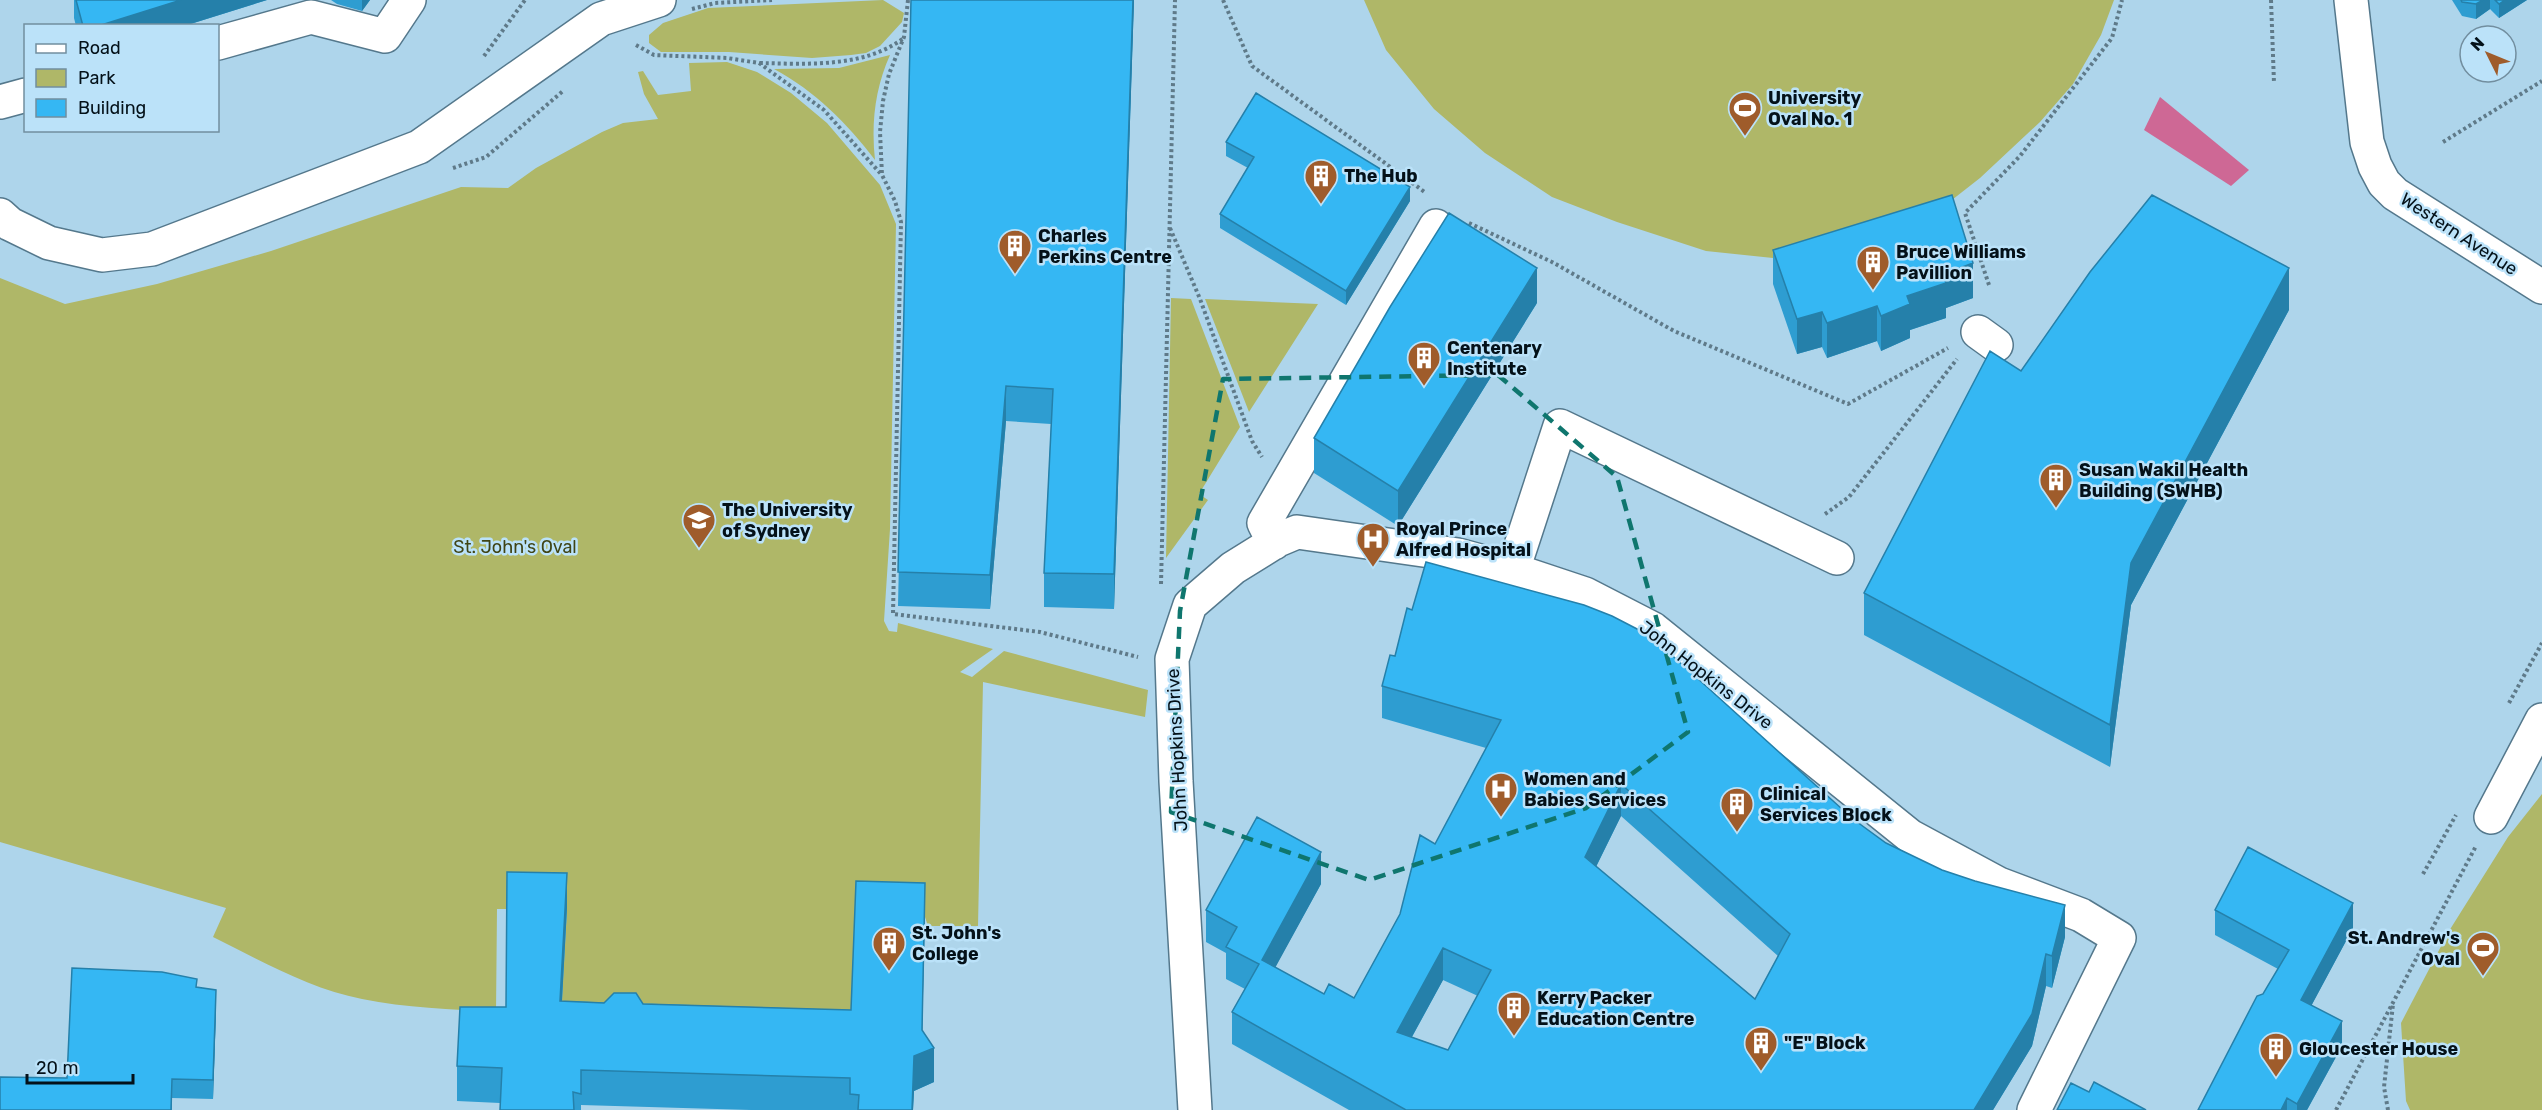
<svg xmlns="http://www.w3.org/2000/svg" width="2542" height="1110" font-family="Rubik,sans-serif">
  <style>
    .green { fill: #afb768 }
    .water { fill: #ce6895 }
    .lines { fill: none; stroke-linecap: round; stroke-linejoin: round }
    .minor-casing { stroke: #54788c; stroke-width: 36 }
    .path { stroke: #5f7a89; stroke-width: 4; stroke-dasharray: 3 3; stroke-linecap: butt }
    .minor { stroke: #fff; stroke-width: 33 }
    .wall { fill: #2e9dd1; fill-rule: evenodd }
    .shaded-wall { fill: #2580aa }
    .building { fill: #35b7f3; stroke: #2580aa; stroke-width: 1.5; fill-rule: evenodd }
    .marked { fill: none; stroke: #0f766e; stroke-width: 4.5; stroke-dasharray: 12 8; stroke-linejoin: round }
    .labels { text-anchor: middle; stroke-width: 5; stroke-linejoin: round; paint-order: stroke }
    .poi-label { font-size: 18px; font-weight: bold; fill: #041119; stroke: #bbe2f9; text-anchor: start }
    .street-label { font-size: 18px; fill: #041119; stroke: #bbe2f9 }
    .park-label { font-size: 18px; fill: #3f4415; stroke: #bbe2f9 }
  </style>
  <rect width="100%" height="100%" fill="#aed5eb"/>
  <!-- green -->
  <path class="green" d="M883,0L904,13L902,22L880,46L866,53L851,55L812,58L729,52H661L649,43V35L663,23L708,8Z
    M1364,0H2114L2101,35L2073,84L2040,122L1980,178L1934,214L1868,246L1773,258L1706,251L1617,222L1552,197L1485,153L1434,109L1386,50Z
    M890,55C875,88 871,124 875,160C847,123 815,91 774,69L839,68Z
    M727,62L757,72L791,93L827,123L880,185L896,224L890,529L884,621L889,631L897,632L898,623L993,649L960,672L972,677L1004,651L1148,690L1145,717L983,682L978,926H928L925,917L851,1045L560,1036L567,909H497L496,1012C451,1009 406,1008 362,999C310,989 261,961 213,937L226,908L0,842V278L65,304L157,284L271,251L461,187L508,188L536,168L602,132L623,123L658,119L644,94L638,72L643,71L658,95L691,91L689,63Z
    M1171,298L1191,299L1240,427L1199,494L1208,500L1166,558Z
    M1205,299L1318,304L1249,412Z
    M2542,794V1110H2410L2406,1101L2401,1023L2449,931L2508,837Z"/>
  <!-- water -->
  <path class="water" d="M2160,97L2249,170L2231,186L2144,130Z"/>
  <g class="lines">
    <!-- minor casing -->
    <g class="minor-casing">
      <path id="minor" d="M2351,0L2367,142L2375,166L2384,183L2395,194L2542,287
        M218,43L311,17L385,36L409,0
        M0,102L26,95
        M0,215L10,224L49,243L102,255L152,249L419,147L601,19L659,0
        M1978,332L1996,345
        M1274,543L1264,523L1436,226
        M1513,570L1560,426L1837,558
        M2491,817L2542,720
        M1195,1110L1176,781L1172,659L1190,605L1233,568L1278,540L1297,532L1458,555L1513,570L1585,594L1653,629L1910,836L1999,884L2081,915L2119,938L2034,1110"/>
    </g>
    <!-- path -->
    <path class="path" d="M908,0L904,37L889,74L883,101L880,132L882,175L895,201L901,222L893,614L1040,632L1138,657
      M1223,0L1252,66L1426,193
      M2271,0L2274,83
      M692,9L715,3L772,0
      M636,45L654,55L727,58L759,63L824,110L881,174
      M484,56L525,0
      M760,63C807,64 864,68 904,38
      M2443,142L2542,81
      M453,168L486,157L563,91
      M1469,223L1552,262L1674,331L1848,404L1948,348
      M1170,228L1200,299L1252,441L1262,457
      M1989,285L1965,213L2020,156L2112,38L2122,0
      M1825,514L1849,497L1957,359
      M1161,584L1175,0
      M2509,703L2542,643
      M2423,874L2456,815
      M2336,1110L2476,846
      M2388,1110L2384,1087L2393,1004"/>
    <!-- minor -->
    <use href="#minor" class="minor"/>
  </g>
  <!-- wall -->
  <path class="wall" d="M74,0H267L184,26H76L74,18Z
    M331,0H370L362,11L337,4Z
    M911,0H1134L1114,609L1044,607V573L1051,424L1006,421L990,609L898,606Z
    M2452,0H2527L2499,18L2490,9L2476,19L2462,16Z
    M1226,142L1410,201L1346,305L1220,228V214L1248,168L1226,156Z
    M1773,250L1973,298L1946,308V318L1910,330V338L1881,351L1877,341L1827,358L1822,347L1797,354L1773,284Z
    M1537,303L1398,526L1314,473V438Z
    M2289,310L2131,605L2110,767L1864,635V593Z
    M1382,686L1853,819L1886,843L2065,937L2052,988L2046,986L2032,1046L1993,1110H1349L1232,1044V1012L1245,989L1226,979V953L1206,942V910L1321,884L1275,967L1324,994L1354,998L1400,914L1486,748L1382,718ZM1621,816L1778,956L1755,999L1596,867ZM1443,980L1478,996L1448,1050L1412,1037Z
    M567,908L562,1001L851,1010L925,917L922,1031L934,1082L914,1091L913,1110H751L581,1105V1110H500V1103L457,1101V1066L506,1007Z
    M2215,910L2353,928L2311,1006L2342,1046L2307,1110H2198L2278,969L2215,935Z
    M197,988L216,1010L213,1099L172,1098V1110H0L67,1078Z"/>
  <!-- shaded-wall -->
  <path class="shaded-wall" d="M181,0H267L184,26H98Z
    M362,0H370L362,11Z
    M1133,0H1134L1114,609V574Z
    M2483,0H2490V9L2476,19V4Z
    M2505,0H2527L2499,18V4Z
    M1410,187V201L1346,305V291Z
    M1973,263V298L1946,308V318L1910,330V338L1881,351V316L1907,296L1944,274Z
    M1537,268V303L1398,526V491Z
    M2289,268V310L2131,605L2110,767V725L2131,563Z
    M1877,306V341L1827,358V323Z
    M1822,312V347L1797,354V319Z
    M1006,386V421L990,609V575Z
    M1621,784V816L1585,889V857Z
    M1321,852V884L1262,992V960Z
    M567,873V908L560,1036V1001Z
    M925,883L922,1053L934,1048V1082L914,1091L913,1110H912L914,1056L922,1030Z
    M2353,903V928L2301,1025V1000Z
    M2065,905V937L2052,988V956Z
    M1443,948V980L1397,1064V1032Z
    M2046,954V986L2032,1046L1993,1110H1974Z
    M216,990V1010L213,1099V1080Z
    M2342,1021V1046L2307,1110H2297V1104Z
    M2287,1098V1110H2281Z"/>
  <!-- building -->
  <path class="building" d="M76,0H181L98,26H83Z
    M911,0H1133L1114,574L1044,573L1053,389L1006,386L990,575L898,572Z
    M2461,0H2483L2476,4L2462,2Z
    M2495,0H2505L2499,4Z
    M1256,93L1410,187L1346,291L1220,214L1254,157L1226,142Z
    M1952,195L1973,263L1944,274L1946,283L1907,296L1910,304L1881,316L1877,306L1827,323L1822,312L1797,319L1773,250Z
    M2152,195L2289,268L2131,563L2110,725L1864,593L1990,351L2021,371L2090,272Z
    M1449,213L1537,268L1398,491L1314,438L1390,307Z
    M1426,562L1584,605L1612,616L1639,630L1664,648L1853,819L1886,843L1942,870L1975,881L2065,905L2052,956L2046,954L2032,1014L1974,1110H1406L1232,1012L1259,964L1226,947L1237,927L1206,910L1257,817L1321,852L1262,960L1324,994L1329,984L1354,998L1400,914L1420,835L1435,844L1501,720L1382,686L1390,655L1395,656L1407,608L1412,610ZM1621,784L1790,934L1755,999L1585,857ZM1443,948L1491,970L1448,1050L1397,1032Z
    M2248,847L2353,903L2301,1000L2342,1021L2297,1104L2287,1098L2281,1110H2198L2257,996L2263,994L2289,950L2215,910Z
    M507,872L567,873L560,1001L604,1003L614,993H636L643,1004L851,1010L856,881L925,883L922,1030L934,1048L914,1056L912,1110H858L859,1095L850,1094V1078L581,1070V1094L573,1092L574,1110H500L502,1068L457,1066L460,1007H506Z
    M72,968L162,972L197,979L196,987L216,990L213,1080L172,1079L171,1110H0V1077L67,1078Z
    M2094,1082L2146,1110H2057L2071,1083L2089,1092Z"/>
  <!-- marked area -->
  <path class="marked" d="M1498,375L1617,477L1688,732L1586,808L1369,880L1171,812L1180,611L1223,379Z"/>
  <!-- icons -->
  <defs>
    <g id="stadium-pin" transform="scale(1.725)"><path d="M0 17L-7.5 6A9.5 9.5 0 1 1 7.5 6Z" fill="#9f5c2b" stroke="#bbe2f9"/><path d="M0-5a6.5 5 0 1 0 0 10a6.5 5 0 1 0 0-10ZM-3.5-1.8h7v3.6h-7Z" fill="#fff"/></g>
    <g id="building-pin" transform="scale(1.725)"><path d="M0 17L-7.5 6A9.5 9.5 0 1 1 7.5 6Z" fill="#9f5c2b" stroke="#bbe2f9"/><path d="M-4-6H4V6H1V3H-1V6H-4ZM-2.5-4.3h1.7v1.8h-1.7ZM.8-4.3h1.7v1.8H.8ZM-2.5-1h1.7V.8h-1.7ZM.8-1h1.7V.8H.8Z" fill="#fff"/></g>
    <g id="university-pin" transform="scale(1.725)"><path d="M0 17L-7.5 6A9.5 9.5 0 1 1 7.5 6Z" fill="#9f5c2b" stroke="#bbe2f9"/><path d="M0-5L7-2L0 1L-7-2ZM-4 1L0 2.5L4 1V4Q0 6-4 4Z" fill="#fff"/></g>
    <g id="hospital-pin" transform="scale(1.725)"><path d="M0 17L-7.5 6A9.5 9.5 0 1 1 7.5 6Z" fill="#9f5c2b" stroke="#bbe2f9"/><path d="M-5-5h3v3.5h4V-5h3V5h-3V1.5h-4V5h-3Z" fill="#fff"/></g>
  </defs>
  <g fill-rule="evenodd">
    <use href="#stadium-pin" x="1745" y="108"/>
    <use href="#building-pin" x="1321" y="176"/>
    <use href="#building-pin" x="1015" y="246"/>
    <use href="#building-pin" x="1873" y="262"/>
    <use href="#building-pin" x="1424" y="358"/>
    <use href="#building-pin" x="2056" y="480"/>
    <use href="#university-pin" x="699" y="520"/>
    <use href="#hospital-pin" x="1373" y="539"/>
    <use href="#hospital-pin" x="1501" y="789"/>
    <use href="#building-pin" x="1737" y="804"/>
    <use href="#building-pin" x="889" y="943"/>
    <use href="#stadium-pin" x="2483" y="948"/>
    <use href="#building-pin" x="1514" y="1008"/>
    <use href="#building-pin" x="1761" y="1043"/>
    <use href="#building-pin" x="2276" y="1049"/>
  </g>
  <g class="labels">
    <!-- poi labels -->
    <g class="poi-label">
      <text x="1768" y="104">University<tspan x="1768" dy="21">Oval No. 1</tspan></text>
      <text x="1344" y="182">The Hub</text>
      <text x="1038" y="242">Charles<tspan x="1038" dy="21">Perkins Centre</tspan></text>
      <text x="1896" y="258">Bruce Williams<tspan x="1896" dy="21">Pavillion</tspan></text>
      <text x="1447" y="354">Centenary<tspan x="1447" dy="21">Institute</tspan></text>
      <text x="2079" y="476">Susan Wakil Health<tspan x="2079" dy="21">Building (SWHB)</tspan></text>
      <text x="722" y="516">The University<tspan x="722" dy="21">of Sydney</tspan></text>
      <text x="1396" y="535">Royal Prince<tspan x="1396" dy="21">Alfred Hospital</tspan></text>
      <text x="1524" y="785">Women and<tspan x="1524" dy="21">Babies Services</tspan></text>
      <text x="1760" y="800">Clinical<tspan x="1760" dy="21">Services Block</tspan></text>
      <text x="912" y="939">St. John's<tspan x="912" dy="21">College</tspan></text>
      <text x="2460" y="944" text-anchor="end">St. Andrew's<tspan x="2460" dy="21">Oval</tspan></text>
      <text x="1537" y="1004">Kerry Packer<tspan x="1537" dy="21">Education Centre</tspan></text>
      <text x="1784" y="1049">"E" Block</text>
      <text x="2299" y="1055">Gloucester House</text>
    </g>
    <!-- street labels -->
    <g class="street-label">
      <text transform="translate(2459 234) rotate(33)" y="6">Western Avenue</text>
      <text transform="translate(1706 675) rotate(38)" y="6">John Hopkins Drive</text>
      <text transform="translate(1177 750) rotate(-93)" y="6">John Hopkins Drive</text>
    </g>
    <!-- park labels -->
    <g class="park-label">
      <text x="515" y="553">St. John's Oval</text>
    </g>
  </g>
  <!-- legend -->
  <rect x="24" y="24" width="195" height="108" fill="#bbe2f9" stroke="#728e9f" stroke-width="1.5"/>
  <rect x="36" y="44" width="30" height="9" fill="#ffffff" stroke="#728e9f" stroke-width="1.5"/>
  <text x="78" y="54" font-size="18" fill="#041119">Road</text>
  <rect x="36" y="69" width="30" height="18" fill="#afb768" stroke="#728e9f" stroke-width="1.5"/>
  <text x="78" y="84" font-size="18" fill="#041119">Park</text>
  <rect x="36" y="99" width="30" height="18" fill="#35b7f3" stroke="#728e9f" stroke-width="1.5"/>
  <text x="78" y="114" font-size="18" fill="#041119">Building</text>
  <!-- north arrow -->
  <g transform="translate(2488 54) rotate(313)"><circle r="28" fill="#bbe2f9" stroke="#728e9f" stroke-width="1.5"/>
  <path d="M0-4.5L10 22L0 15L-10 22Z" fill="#9f5c2b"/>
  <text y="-9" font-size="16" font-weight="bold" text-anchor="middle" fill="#041119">N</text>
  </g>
  <!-- scale -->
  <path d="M27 1074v9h106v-9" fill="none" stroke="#041119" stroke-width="3"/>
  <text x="36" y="1074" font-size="18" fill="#041119" stroke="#bbe2f9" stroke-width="4.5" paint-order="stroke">20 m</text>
</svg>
